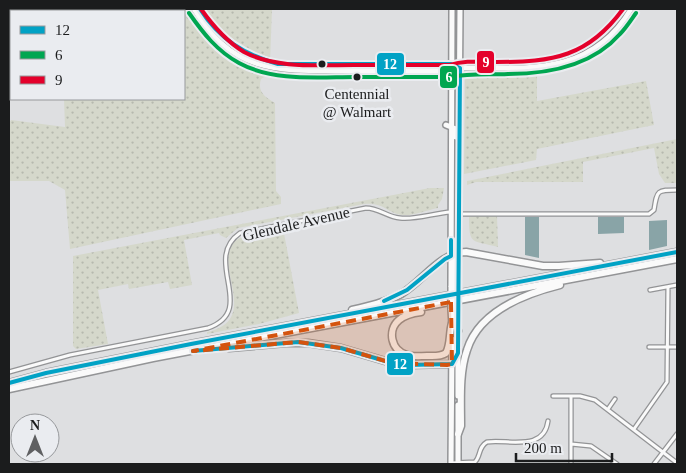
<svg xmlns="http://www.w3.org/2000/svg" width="686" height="473" font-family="Georgia,serif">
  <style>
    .grass { fill: url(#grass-dots) }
    .water { fill: #89a4a7 }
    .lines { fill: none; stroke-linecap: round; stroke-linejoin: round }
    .minor-casing { stroke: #939496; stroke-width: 5.5 }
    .tertiary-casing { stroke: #939496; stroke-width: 7 }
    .secondary-casing { stroke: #939496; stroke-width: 8 }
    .motorway-casing { stroke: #939496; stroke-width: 9 }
    .minor { stroke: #fafafa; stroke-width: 3 }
    .tertiary { stroke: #fafafa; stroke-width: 4.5 }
    .secondary { stroke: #fafafa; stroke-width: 5 }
    .motorway { stroke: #fafafa; stroke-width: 6 }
    .secondary-bridge-casing { stroke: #939496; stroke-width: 8; stroke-linecap: butt }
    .motorway-bridge-casing { stroke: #939496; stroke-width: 9; stroke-linecap: butt }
    .secondary-bridge { stroke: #fafafa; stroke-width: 5 }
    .motorway-bridge { stroke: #fafafa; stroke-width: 6 }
    .bus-1-casing { stroke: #eaecf0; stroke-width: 8 }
    .bus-2-casing { stroke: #eaecf0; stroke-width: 8 }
    .bus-3-casing { stroke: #eaecf0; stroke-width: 8 }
    .bus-1 { stroke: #01a2c5; stroke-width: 4 }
    .bus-2 { stroke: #00a651; stroke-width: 4 }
    .bus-3 { stroke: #e4002b; stroke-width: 4 }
    .marked { fill: #d4530e; fill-opacity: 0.2; stroke: #d4530e; stroke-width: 4; stroke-dasharray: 10 6; stroke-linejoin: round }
    .bus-dot { fill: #1b1c1d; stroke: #eaecf0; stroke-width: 2 }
    .labels { text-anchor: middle; stroke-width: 5; stroke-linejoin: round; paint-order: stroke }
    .bus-label { font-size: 15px; fill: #1b1c1d; stroke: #eaecf0 }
    .street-label { font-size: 16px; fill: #1b1c1d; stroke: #eaecf0 }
    .line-badge { stroke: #eaecf0; stroke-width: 2 }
    .badge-label { font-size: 14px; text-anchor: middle; font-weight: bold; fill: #fff }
  </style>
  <defs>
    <pattern id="grass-dots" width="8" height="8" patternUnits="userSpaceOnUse" patternTransform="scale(1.25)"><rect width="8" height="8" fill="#d5d8cb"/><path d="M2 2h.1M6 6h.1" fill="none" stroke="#b6b9ae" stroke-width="1.8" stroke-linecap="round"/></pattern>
  </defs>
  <rect width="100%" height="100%" fill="#dedfe1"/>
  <!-- grass -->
  <path class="grass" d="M61,9H194L198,16L228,49L226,51L261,68L269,74L261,79C257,92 265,97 275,103L276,191L281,197V204L70,249L65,190L49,181H9V123L11,120L65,127L64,99H184V11H62Z
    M200,9H272L270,62L227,42Z
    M465,72H537V101L646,81L654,125L537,149L536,160L464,174Z
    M677,139V183H665L659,174L654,148L583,162V182H476L467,185V181Z
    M430,188H444L442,199L438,205V208C427,210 414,216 402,215C387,213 384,202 364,204L238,228L226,238L220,235L219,233L184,240L192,285L170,289L168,282L129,289L128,284L98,290L108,344L76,349L73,346V256Z
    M474,216H497L498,247C472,240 469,246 469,217Z
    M283,228L299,313L259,324L207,334V332C265,319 207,261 238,239C250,231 269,231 283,228Z"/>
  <!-- water -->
  <path class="water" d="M525,217H539V258L525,255Z
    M598,217H624V233L598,234Z
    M667,220V246L649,250V221Z"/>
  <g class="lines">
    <!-- minor casing -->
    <g class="minor-casing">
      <path id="minor" d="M61,9L62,11
        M459,214H649L654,210C657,190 657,190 677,190
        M650,290L677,285
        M649,347H677
        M9,372L70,355L208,328C259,310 201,260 240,233L366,208C379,208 387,217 400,218C416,220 434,213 451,212
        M553,396H580L595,400L677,463
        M608,409L615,399
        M634,429L667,382L668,287
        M571,444L591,446L617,464
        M451,463L475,462C481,456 478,447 487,442C508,439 544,452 548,421
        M571,464V396
        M654,464L677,434"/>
    </g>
    <!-- tertiary casing -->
    <g class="tertiary-casing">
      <path id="tertiary" d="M194,9C233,76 283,71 351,71C384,71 418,71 451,71L460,68C528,68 591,76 631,9
        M200,9C216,39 245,56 278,64H451L460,68"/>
    </g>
    <!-- secondary casing -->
    <g class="secondary-casing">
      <path id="secondary" d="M446,125L456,129V137
        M458,265L460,9
        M451,287L452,9
        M451,309L452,326
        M458,396V327
        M451,464L452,339
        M458,464V405"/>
    </g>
    <!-- motorway casing -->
    <g class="motorway-casing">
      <path id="motorway" d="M451,256L456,261L455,287
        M455,309V322L458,331
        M352,310C369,306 386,302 401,294C422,282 440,252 466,252L543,266H559L600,263
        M421,312C413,313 405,315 399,320C387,330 391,351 407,355C413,357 420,356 427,356C434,356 440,357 446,353C451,345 449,333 452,323
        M229,348L286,343H308L341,348L392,363L407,365L452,364L454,362L458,353
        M9,383L46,373L191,344L677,252
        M9,389L153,358L677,259
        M458,434L461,426C461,401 459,373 467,350C479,311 524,294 560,285"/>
    </g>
    <!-- minor -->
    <use href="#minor" class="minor"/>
    <!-- tertiary -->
    <use href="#tertiary" class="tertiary"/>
    <!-- secondary -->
    <use href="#secondary" class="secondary"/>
    <!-- motorway -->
    <use href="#motorway" class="motorway"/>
    <!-- secondary-bridge casing -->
    <g class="secondary-bridge-casing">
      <path id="secondary-bridge" d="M451,287V309"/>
    </g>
    <!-- motorway-bridge casing -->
    <g class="motorway-bridge-casing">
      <path id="motorway-bridge" d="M455,287V309"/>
    </g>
    <!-- secondary-bridge -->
    <use href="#secondary-bridge" class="secondary-bridge"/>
    <!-- motorway-bridge -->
    <use href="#motorway-bridge" class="motorway-bridge"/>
    <!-- bus-1 casing -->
    <g class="bus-1-casing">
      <path id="bus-1" d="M384,301L407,290L445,259L451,256V240
        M193,351L298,342L341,348L392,363L407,365L452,364L458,353L460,68L451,64H278C245,55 219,39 200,9
        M9,383L46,373L191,344L677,252"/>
    </g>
    <!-- bus-2 casing -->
    <g class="bus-2-casing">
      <path id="bus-2" d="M189,13C203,33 217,51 239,63C274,82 318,77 356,77C387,77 419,77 451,77C470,73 489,75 508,74C548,74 592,66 620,34C626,28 631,20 636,13"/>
    </g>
    <!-- bus-3 casing -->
    <g class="bus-3-casing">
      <path id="bus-3" d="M201,9C213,26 226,41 244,52C276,69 319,65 354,65C386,65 418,65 450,65C465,60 480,62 496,62C553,62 588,57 623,9"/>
    </g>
    <!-- bus-1 -->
    <use href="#bus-1" class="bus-1"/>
    <!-- bus-2 -->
    <use href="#bus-2" class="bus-2"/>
    <!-- bus-3 -->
    <use href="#bus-3" class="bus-3"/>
  </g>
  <!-- marked area -->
  <path class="marked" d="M451,302L452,364L447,365L392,363L341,348L298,342L193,351Z"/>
  <!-- markers -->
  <g class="bus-dot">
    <circle cx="322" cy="64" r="4.5"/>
    <circle cx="357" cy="77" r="4.5"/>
  </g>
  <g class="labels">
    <!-- bus labels -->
    <g class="bus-label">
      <text x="357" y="99">Centennial<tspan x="357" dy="18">@ Walmart</tspan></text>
    </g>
    <!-- street labels -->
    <g class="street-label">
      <text transform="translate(296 223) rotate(-13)" y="6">Glendale Avenue</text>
    </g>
  </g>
  <g class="line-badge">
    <rect x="476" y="50" width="19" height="24" rx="5" fill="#e4002b"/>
    <rect x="376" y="52" width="29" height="24" rx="5" fill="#01a2c5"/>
    <rect x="439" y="65" width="19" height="24" rx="5" fill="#00a651"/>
    <rect x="386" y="352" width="28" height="24" rx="5" fill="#01a2c5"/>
  </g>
  <g class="badge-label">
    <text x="486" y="67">9</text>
    <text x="390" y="69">12</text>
    <text x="449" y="82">6</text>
    <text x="400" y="369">12</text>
  </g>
  <!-- border -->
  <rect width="686" height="473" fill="none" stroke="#1b1c1d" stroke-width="20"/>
  <!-- legend -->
  <rect x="10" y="10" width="175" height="90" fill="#eaecf0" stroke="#97999c"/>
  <rect x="20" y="26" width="25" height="8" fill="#01a2c5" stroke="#97999c"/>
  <text x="55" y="35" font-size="15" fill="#1b1c1d">12</text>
  <rect x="20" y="51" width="25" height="8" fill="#00a651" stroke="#97999c"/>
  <text x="55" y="60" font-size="15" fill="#1b1c1d">6</text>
  <rect x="20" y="76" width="25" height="8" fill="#e4002b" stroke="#97999c"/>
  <text x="55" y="85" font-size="15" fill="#1b1c1d">9</text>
  <!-- north arrow -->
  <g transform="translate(35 438)"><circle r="24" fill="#eaecf0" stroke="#97999c"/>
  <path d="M0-4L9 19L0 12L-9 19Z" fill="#5f6062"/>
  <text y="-8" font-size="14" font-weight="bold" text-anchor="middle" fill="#1b1c1d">N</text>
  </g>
  <!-- scale -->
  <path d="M516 453v8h96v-8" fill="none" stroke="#1b1c1d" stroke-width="2.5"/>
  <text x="524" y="453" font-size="15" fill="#1b1c1d" stroke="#eaecf0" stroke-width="4" paint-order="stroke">200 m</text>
</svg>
